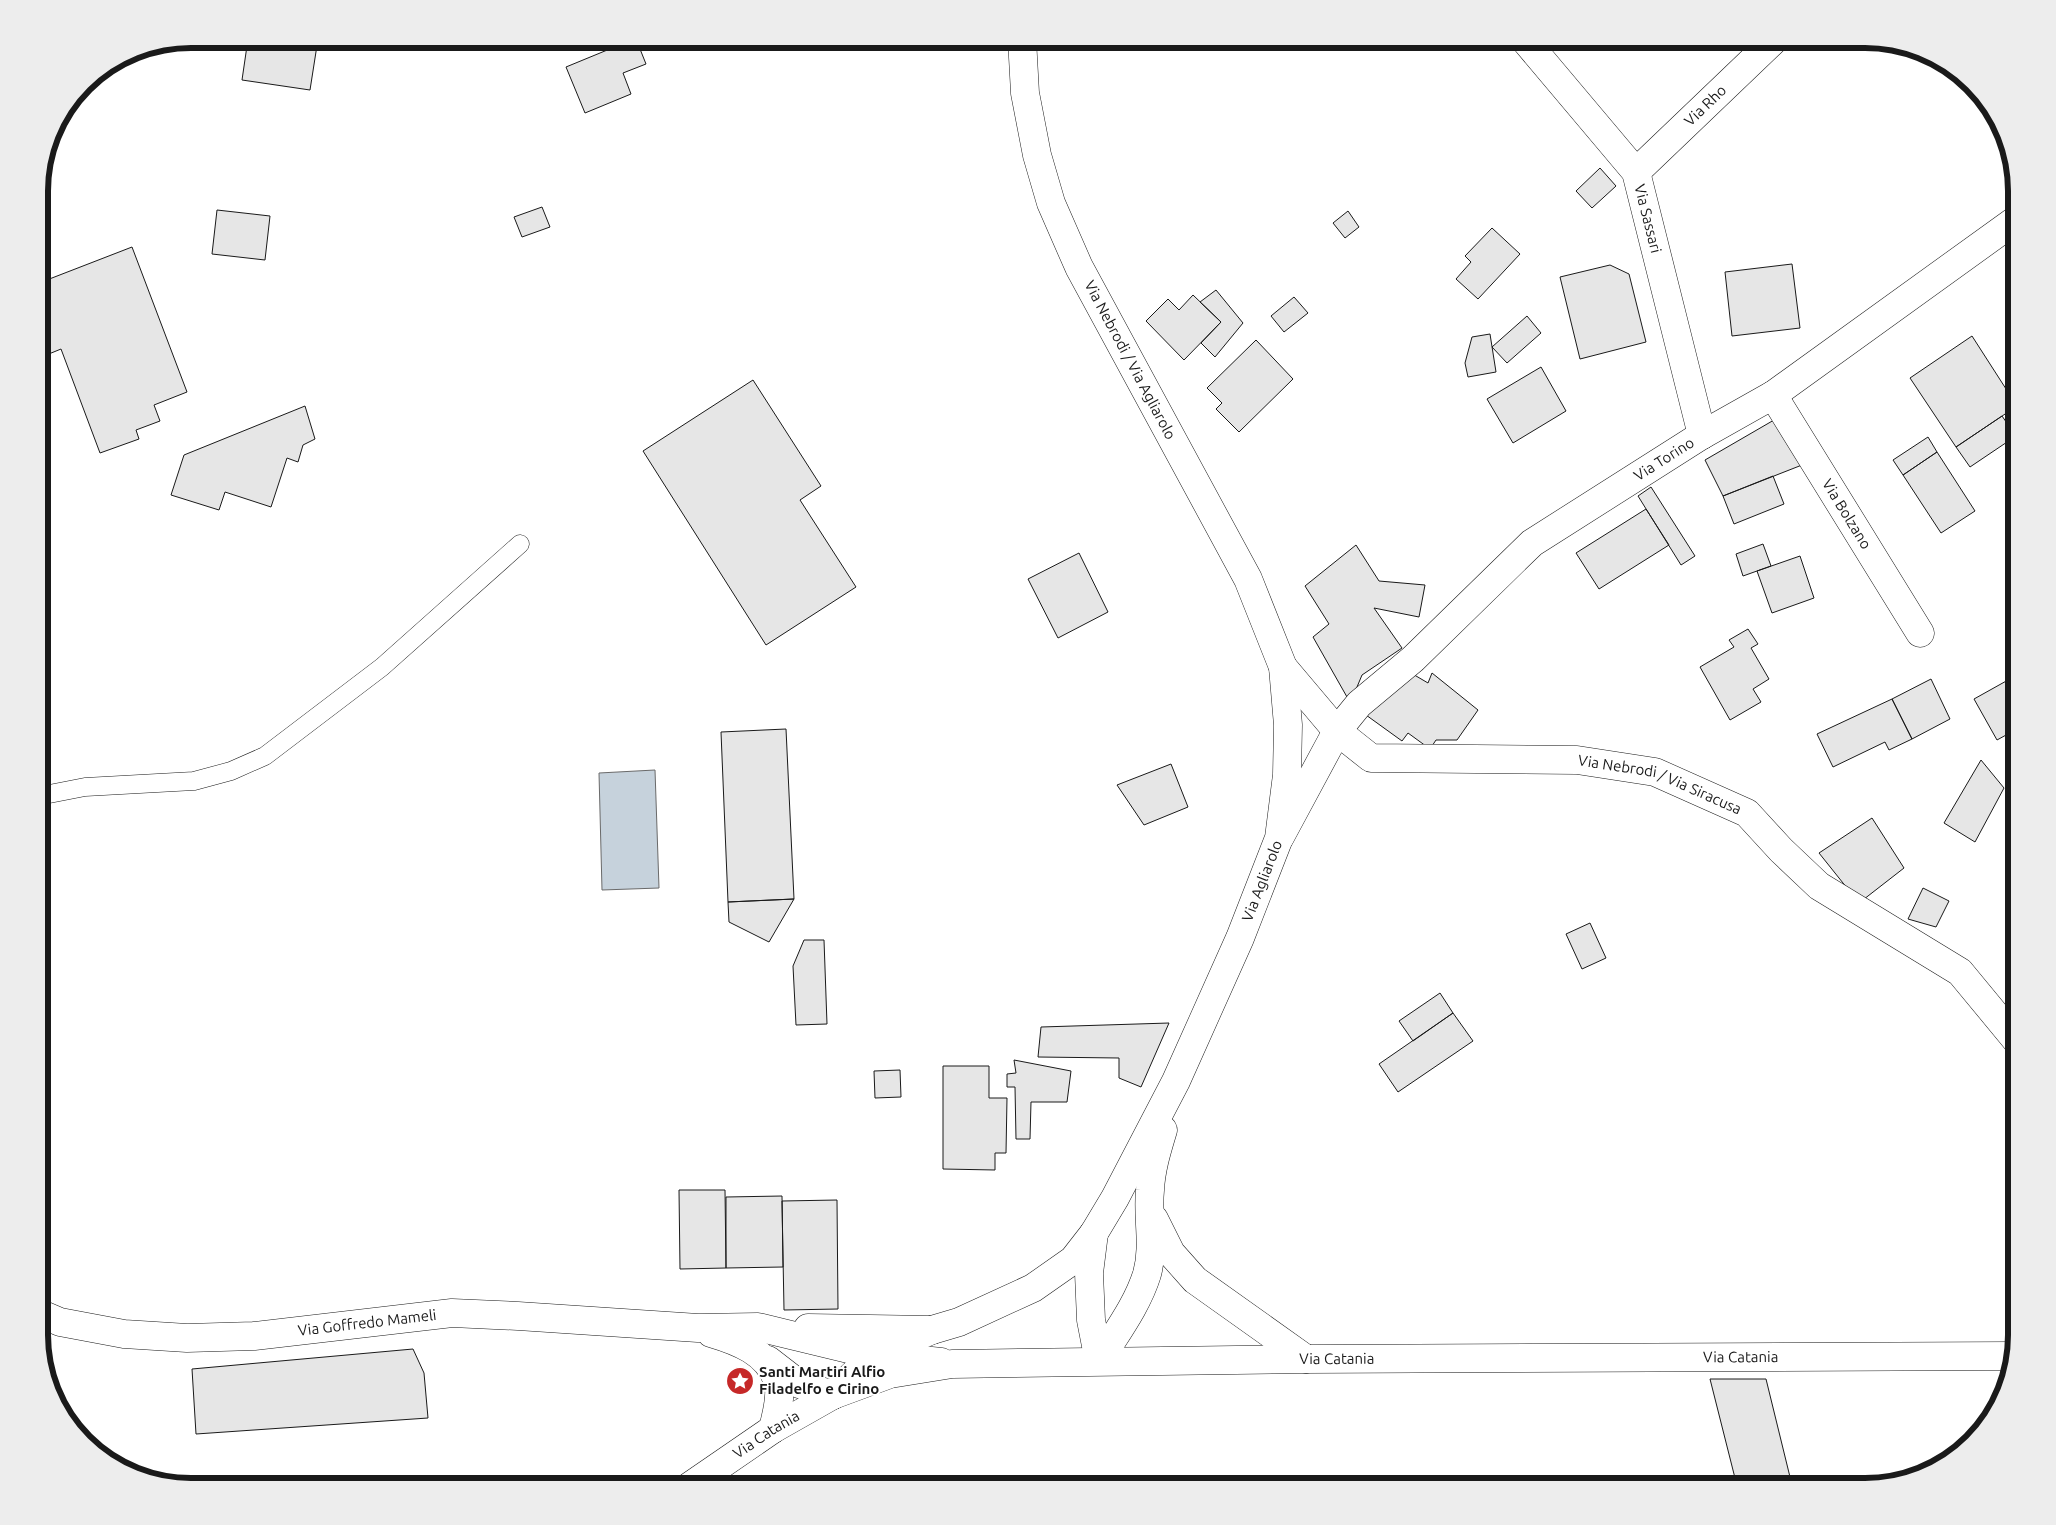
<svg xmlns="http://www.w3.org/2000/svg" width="2056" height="1525" font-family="Ubuntu,sans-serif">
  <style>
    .water { fill: #c6d2dc; stroke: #6a6a6a }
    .building { fill: #e6e6e6; stroke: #1a1a1a }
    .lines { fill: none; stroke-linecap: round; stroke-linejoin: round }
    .lane-casing { stroke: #1a1a1a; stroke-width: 19 }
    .street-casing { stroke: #1a1a1a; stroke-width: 29 }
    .secondary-casing { stroke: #1a1a1a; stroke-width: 29 }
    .lane { stroke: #fff; stroke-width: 18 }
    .street { stroke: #fff; stroke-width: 28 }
    .secondary { stroke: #fff; stroke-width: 28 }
    .labels { text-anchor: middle; stroke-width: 4; stroke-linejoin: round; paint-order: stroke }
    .street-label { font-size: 15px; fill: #1a1a1a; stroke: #fff }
    .poi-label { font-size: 15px; font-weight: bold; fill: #1a1a1a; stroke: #fff; text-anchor: start }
    .rim { fill: none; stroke: #1a1a1a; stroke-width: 6 }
  </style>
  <rect width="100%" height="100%" fill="#fff"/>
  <!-- water -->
  <path class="water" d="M655,770L659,888L602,890L599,773Z"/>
  <!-- building -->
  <path class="building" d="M248,39H318L310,90L242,80Z
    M634,39H636L646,64L623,73L631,94L585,113L566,67Z
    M1600,168L1616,186L1592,208L1576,191Z
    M542,207L550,227L522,237L514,217Z
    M217,210L270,216L265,260L212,254Z
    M1348,211L1359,227L1345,238L1333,223Z
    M1492,228L1520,254L1478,299L1456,279L1471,262L1465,256Z
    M132,247L187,392L154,405L160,421L136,430L139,439L100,453L61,349L39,358V283Z
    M1792,264L1800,328L1732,336L1725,272Z
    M1610,265L1629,274L1646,342L1580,359L1560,277Z
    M1216,290L1243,323L1215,357L1201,343L1221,322L1200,302Z
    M1193,295L1221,322L1184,360L1146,321L1168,299L1179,310Z
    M1294,297L1308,313L1284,332L1271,316Z
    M1527,316L1541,333L1507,363L1492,347Z
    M1490,334L1496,372L1468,377L1465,363L1472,337Z
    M1972,336L2017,406L1956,447L1910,378Z
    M1256,340L1293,379L1239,432L1216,409L1222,403L1207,388Z
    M1541,367L1566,411L1513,443L1487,399Z
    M753,380L821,486L800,500L856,587L766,645L643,451Z
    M305,406L315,439L303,445L298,462L287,458L271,507L225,492L219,510L171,495L184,455Z
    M2002,416L2016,436L1970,467L1956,447Z
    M1774,420L1802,465L1723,496L1705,460Z
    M1928,437L1937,452L1903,475L1893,460Z
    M1937,452L1975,511L1941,533L1903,475Z
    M1773,476L1784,504L1734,524L1723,496Z
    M1651,487L1695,556L1681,565L1638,496Z
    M1646,509L1669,545L1599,589L1576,553Z
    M1763,544L1771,566L1743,576L1736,554Z
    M1356,545L1379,581L1425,585L1419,617L1374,608L1402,648L1362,675L1357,687L1347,697L1313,637L1329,624L1305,586Z
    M1079,553L1108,612L1058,638L1028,579Z
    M1800,556L1814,598L1772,613L1757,571Z
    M1748,629L1758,644L1751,648L1769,679L1753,689L1761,702L1730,720L1700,667L1734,647L1729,640Z
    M1411,673L1428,683L1432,673L1478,710L1457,740H1436L1430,749L1408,733L1402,741L1366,715Z
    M2017,675V729L1997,740L1974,699Z
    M1931,679L1950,719L1912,739L1892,699Z
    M1892,699L1912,739L1889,750L1885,742L1833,767L1817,734Z
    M786,729L794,899L728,902L721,732Z
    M1981,760L2004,788L1975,842L1944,823Z
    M1171,764L1188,807L1144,825L1117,785Z
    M1872,818L1904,868L1859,903L1819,853Z
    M1923,888L1949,901L1936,927L1908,919Z
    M794,899L769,942L729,922L728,902Z
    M1590,923L1606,958L1582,969L1566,934Z
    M804,940H824L827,1024L796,1025L793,966Z
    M1440,993L1453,1013L1413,1041L1399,1021Z
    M1453,1013L1473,1041L1398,1092L1379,1064Z
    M1169,1023L1141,1087L1119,1078V1058L1038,1057L1041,1027Z
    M1014,1060L1071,1071L1067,1102H1031L1030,1139H1016L1015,1087H1007V1074L1016,1073Z
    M943,1066H989V1098H1007L1006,1153H995V1170L943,1169Z
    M900,1070L901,1097L875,1098L874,1071Z
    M679,1190H725L726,1268L680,1269Z
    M782,1196L783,1267L726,1268V1197Z
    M837,1200L838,1309L784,1310L782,1201Z
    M413,1349L424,1373L428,1418L196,1434L192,1369Z
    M1710,1379H1766L1790,1477L1755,1486H1737Z"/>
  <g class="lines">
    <!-- lane casing -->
    <g class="lane-casing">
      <path id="lane" d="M39,796L85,787L194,781L231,771L265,756L382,667L520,544"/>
    </g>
    <!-- street casing -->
    <g class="street-casing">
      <g id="street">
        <path id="s1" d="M1524,39L1636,172L1702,435"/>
        <path id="s2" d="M1636,172L1775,39"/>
        <path id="s3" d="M1773,395L1920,633"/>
        <path id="s4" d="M1283,667L1337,731L1371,758L1577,760L1655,772L1747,813L1781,850L1819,886L1960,972L2017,1041"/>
        <path id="s5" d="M1280,837L1337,731L1359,704L1413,659L1532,543L1702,435L1773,395L2017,219"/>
        <path id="s6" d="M39,1313L60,1322L124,1334L187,1338L254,1336L452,1313L518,1316L698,1328L758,1327L873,1355L941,1362"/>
        <path d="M808,1328L932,1330"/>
        <path d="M711,1333C738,1341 768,1352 778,1382C782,1397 776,1415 773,1429"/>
        <path d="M768,1360L799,1384L833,1395"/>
      </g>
    </g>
    <!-- secondary casing -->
    <g class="secondary-casing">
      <g id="secondary">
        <path d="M1154,1219L1171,1253L1195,1280L1306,1359"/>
        <path d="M1094,1233L1089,1273L1091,1320L1099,1361"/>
        <path d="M1099,1361C1116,1333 1137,1306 1147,1274C1155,1244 1147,1219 1150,1190C1151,1169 1157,1150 1163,1130"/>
        <path id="s7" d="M833,1395L873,1355L932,1330L959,1322L1033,1288L1073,1260L1094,1233L1115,1198L1176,1081L1240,938L1279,838L1287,775L1288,725L1283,667L1248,579L1079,267L1051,203L1037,155L1025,93L1022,39"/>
        <path id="s8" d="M690,1486L773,1429L833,1395L890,1374L952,1364L1306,1359L2014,1356"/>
      </g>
    </g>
    <!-- lane -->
    <use href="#lane" class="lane"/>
    <!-- street -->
    <use href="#street" class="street"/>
    <!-- secondary -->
    <use href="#secondary" class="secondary"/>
  </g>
  <!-- icons -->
  <defs>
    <g id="sight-disc" transform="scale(1.4375)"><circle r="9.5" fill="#c62828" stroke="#fff"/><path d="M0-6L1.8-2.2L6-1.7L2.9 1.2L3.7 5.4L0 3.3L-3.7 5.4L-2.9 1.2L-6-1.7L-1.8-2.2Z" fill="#fff"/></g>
  </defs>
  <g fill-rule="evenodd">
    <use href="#sight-disc" x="740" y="1381"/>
  </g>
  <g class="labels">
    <!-- street labels -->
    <g class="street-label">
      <text dy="5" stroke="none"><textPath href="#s2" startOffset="96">Via Rho</textPath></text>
      <text dy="5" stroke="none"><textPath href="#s1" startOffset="222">Via Sassari</textPath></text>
      <text transform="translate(1130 360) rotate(62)" y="5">Via Nebrodi / Via Agliarolo</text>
      <text dy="5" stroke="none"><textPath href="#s5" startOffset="548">Via Torino</textPath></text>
      <text dy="5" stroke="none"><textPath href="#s3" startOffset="140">Via Bolzano</textPath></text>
      <text dy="5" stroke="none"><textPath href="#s4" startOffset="420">Via Nebrodi / Via Siracusa</textPath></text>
      <text dy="5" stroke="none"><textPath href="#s7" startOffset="704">Via Agliarolo</textPath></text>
      <text dy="5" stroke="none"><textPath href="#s6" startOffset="332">Via Goffredo Mameli</textPath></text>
      <text dy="5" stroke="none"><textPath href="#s8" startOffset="1082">Via Catania</textPath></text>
      <text dy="5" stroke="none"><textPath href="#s8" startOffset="678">Via Catania</textPath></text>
      <text dy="5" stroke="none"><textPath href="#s8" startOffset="92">Via Catania</textPath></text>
    </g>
    <!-- poi labels -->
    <g class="poi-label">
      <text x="759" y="1377">Santi Martiri Alfio<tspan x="759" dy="17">Filadelfo e Cirino</tspan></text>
    </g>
  </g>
  <!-- crop -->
  <path d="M0 0H2056V1525H0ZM191 48H1865A143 143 0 0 1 2008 191V1335A143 143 0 0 1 1865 1478H191A143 143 0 0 1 48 1335V191A143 143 0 0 1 191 48Z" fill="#ededed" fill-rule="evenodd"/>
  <path class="rim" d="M191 48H1865A143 143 0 0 1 2008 191V1335A143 143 0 0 1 1865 1478H191A143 143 0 0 1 48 1335V191A143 143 0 0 1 191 48Z"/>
</svg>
